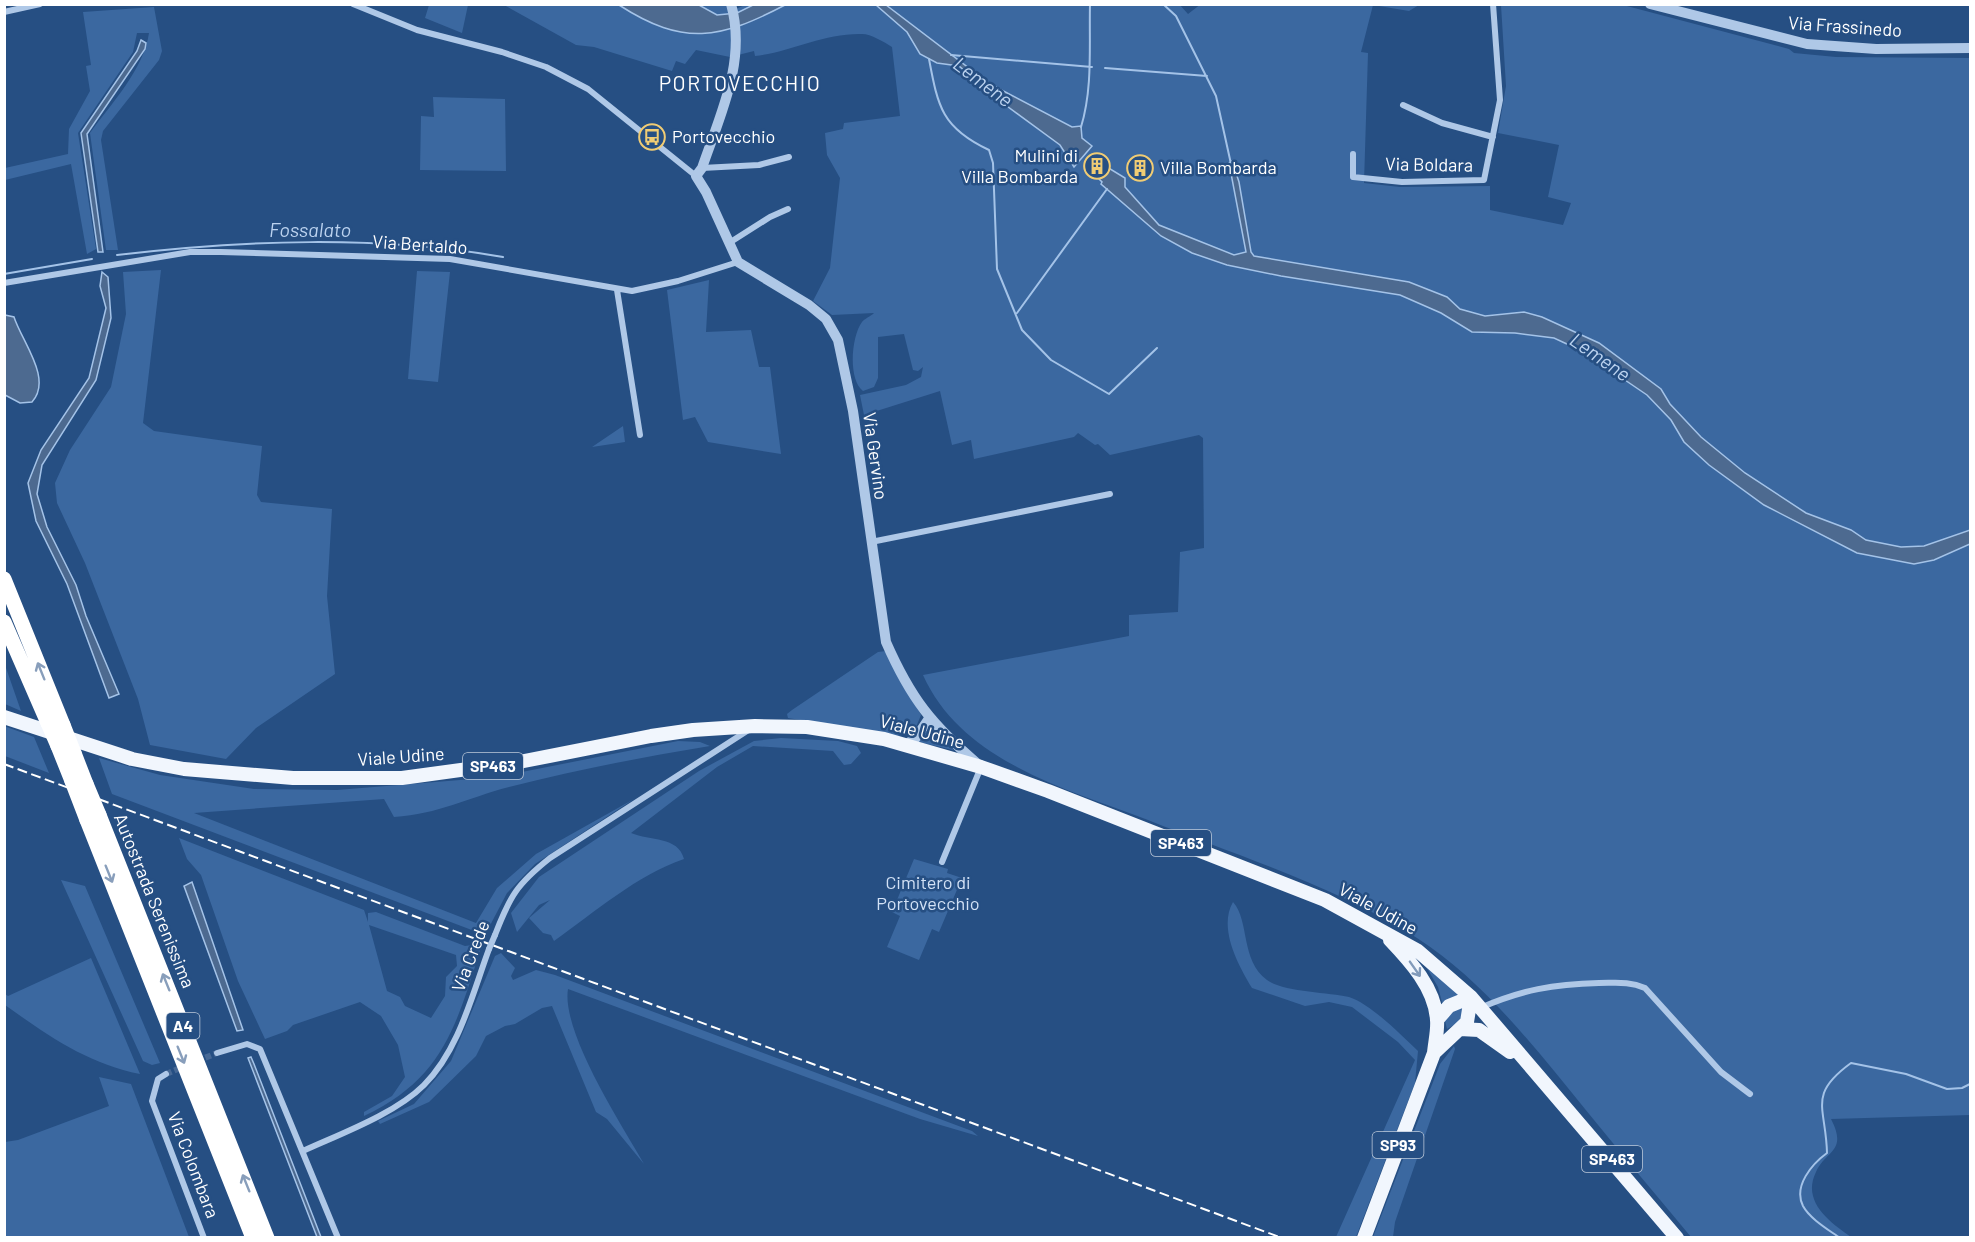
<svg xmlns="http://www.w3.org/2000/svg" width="1975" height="1242" font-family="Barlow,sans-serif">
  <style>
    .green { fill: #3b68a0; fill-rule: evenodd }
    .water { fill: #4d6a90; stroke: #a4c3e8; stroke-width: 1.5 }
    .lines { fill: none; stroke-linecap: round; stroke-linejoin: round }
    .stream { stroke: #a4c3e8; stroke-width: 2 }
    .minor-tunnel { stroke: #476996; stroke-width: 6; stroke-dasharray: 6 3; stroke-linecap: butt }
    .minor { stroke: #afc8e7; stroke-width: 6 }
    .tertiary { stroke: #afc8e7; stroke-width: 10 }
    .primary { stroke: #f1f6fd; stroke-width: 14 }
    .motorway { stroke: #fff; stroke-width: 15 }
    .rail { stroke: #fff; stroke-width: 2; stroke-dasharray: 10 4.5; stroke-linecap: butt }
    .minor-bridge { stroke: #afc8e7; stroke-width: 6 }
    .motorway-bridge { stroke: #fff; stroke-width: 15 }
    .oneway { stroke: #889ebb }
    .oneway2 { stroke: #819aba }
    .labels { text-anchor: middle; stroke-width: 5; stroke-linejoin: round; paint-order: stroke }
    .shield { fill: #264f83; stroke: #becada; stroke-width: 1.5 }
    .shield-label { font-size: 16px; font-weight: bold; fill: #fff }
    .street-label { font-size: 18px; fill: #fff; stroke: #264f83 }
    .poi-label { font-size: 18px; fill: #fff; stroke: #264f83; text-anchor: start }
    .park-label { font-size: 18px; fill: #d3e2f6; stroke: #264f83 }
    .water-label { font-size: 20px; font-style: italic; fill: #bbd2ef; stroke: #264f83 }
    .quarter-label { font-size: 21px; letter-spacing: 1.5px; fill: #fff; stroke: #264f83 }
  </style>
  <rect width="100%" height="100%" fill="#264f83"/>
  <!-- green -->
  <path class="green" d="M725,4L736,9L747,4H1179L1188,14L1201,4L1419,5L1409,11L1373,5L1361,52L1368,53L1364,183L1400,187L1490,186V210L1563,225L1571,203L1548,197L1559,145L1498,133L1506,86L1501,5H1623L1789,49L1794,53L1836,57L1970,58V1115L1831,1119C1848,1152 1826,1150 1816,1172C1801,1202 1831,1223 1851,1237H1691C1656,1195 1620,1152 1585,1109C1535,1048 1484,981 1417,938C1337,887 1236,855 1148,820C1067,789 962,762 923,675L1129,636V615L1178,612L1180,552L1204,548L1203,438L1199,435L1110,455L1098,444L1095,445L1078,433L1074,437L974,459L971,440L952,445L940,391L864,415L860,395L906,385L921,377L923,367L918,371L913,370L904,334L878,337V378L874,387L863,391C848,380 851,337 862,322C864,319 871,316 874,313L832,315L813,301L830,268L840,178L827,155L825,133L843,129L844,123L900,116L892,47C884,42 871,34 862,34C824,33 791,52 755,56L754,51L730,57L696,50L685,64L676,61L672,71L594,47L576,45L504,5Z
    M429,5H468L462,33L425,18Z
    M154,7L162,51L159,60L103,131L101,140L118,250H106L90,133C111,104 144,69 149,33H137L133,52L78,133L96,249L87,254L71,164L5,180V168L68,154L69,129L90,91L86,66L91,65L83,12Z
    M433,97L505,99L506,171L420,170L421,116L434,117Z
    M161,270L143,423L154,431L262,446L257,495L261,502L332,509L327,596L335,674L256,728L226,759L150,745L138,699L85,563L57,503L55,483L70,450L111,387L126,314L123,272Z
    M417,271L450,272L438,382L408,379Z
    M709,280L706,332L751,330L759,367H770L781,454L708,442L695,417L683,420L667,290Z
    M623,426L625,442L592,447Z
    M886,651L921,715L914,732L897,736L788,718L787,714L792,710L878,652Z
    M5,665L21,711L5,704Z
    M931,725L953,746V750L919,742L928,727Z
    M4,726L34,737L49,773L5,756Z
    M781,738L838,741L857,746L861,753L851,764L844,765L833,751L753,746L717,767L631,833C650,841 678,836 684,859C637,875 595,912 554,941L551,935L543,933L529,918L550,900L539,905L517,932L511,913L539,877L699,771L754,741Z
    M678,741L700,742L710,746C643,757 575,770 509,787C467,798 439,814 394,817L384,799L194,813L476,923L497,888L536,854L634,799L535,864L507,893L485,935L112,794L99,758L160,775L254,789L337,790L497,777Z
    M179,838L364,910L368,922V913L376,912L465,946L480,944V951C455,1029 442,1079 364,1116V1112L392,1096L405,1077L398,1045L381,1016L360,1002L293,1025L287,1031L265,1039L238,981L201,875L187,859ZM369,925L456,955L457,966L446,977L445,996L431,1018L405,1006L400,997L387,991Z
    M914,859L948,869L947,873L962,878L939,932L932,929L919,960L887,947L900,916L892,912Z
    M61,880L85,886L160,1063L152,1065L143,1061Z
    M1233,902C1250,921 1240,960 1267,980C1283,992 1328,992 1349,997C1371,1004 1401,1035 1418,1051L1415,1083L1356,1237H1336L1415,1060L1398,1042L1352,1007L1329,1002L1305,1006L1252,988C1238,965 1218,928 1233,902Z
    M501,953L515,968L511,976L513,980L536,970L555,975L972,1131L978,1136L920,1119L568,989C561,1032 622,1125 644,1164L607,1119L596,1112L552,1006L542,1008L515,1024L505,1026L486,1036L476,1056L429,1102L380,1124L378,1121L414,1104L451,1061L495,956Z
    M91,958L140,1074C88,1064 47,1035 5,1005V994L8,996Z
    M1424,963L1462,994L1447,1000L1443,1006L1438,987Z
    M1468,1004L1466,1018L1447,1029L1445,1021L1450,1012Z
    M1454,1046L1455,1049L1395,1222L1393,1237H1373L1440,1064Z
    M99,1077L131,1084L189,1237H5V1142L18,1140L109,1106Z"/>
  <!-- water -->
  <path class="water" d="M619,5H699L717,15L737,13L753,5H785C720,39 684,47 619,5Z
    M876,5H886L990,84L1072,127L1081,126L1082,138L1092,146L1074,167L1060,145L1000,101L959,66L937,63L920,54L907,32Z
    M141,40L146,43L145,49L87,134L103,252H98L81,133L137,51Z
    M1232,161L1239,182L1251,252L1254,256L1409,282L1447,297L1460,309L1485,316L1524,312L1542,317L1599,343L1661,389L1670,404L1701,437L1745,473L1806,513L1851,530L1866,540L1901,547L1924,546L1970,530V544L1934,560L1914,564L1857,553L1764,505L1709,465L1684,442L1671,420L1647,395L1582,351L1554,338L1515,333L1472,332L1441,313L1400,295L1281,276L1227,265L1192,253L1161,236L1101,184L1102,182L1098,178L1107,167L1125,178V187L1159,225L1234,255L1246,252L1229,163Z
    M102,272L108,277L111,318L96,380L42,465L37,494L47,527L76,585L86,616L119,694L109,698L67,584L36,521L28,483L41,450L89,378L106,308L100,286Z
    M5,315L14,317C22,342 53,379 32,402L20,403L5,395Z
    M192,882L243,1030L237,1031L184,886Z
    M251,1057L254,1064L321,1237H317L248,1058Z"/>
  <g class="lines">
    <!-- stream -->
    <path class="stream" d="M1163,4L1176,16L1216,96L1231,164
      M951,55L1092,67
      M929,59C938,107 942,128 989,150L993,163L997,269L1022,330L1051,360L1109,394L1157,348
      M1105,68L1207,76
      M1081,127C1093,88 1089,45 1090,4
      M117,255C245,240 376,235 503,257
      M4,274L92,259
      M1017,313L1107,189
      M1840,1238C1829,1230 1810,1219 1803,1206C1793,1186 1812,1164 1827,1153C1826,1107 1807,1095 1851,1063L1906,1074L1947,1089L1962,1088L1970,1084"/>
    <!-- minor-tunnel -->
    <path class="minor-tunnel" d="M197,1061L217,1053
      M166,1074L185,1066"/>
    <!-- minor -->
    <path class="minor" d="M353,4L417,30L502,52L546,67L588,89L696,176
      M4,12L40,4
      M1403,105L1442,123L1493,137
      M1353,154V177L1402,182L1484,180L1500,100L1493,4
      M702,168L759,165L789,157
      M729,243L770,217L788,209
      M4,283L190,252H221L450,259L632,291L678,281L738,262
      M617,290L640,435
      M871,542L1110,494
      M942,862L981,767
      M495,935C510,896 517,884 550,858L750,729
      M1480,1008C1522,990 1553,984 1599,983C1616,983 1629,981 1645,988L1721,1072L1750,1094
      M217,1053L247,1044L260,1049L338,1238
      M166,1074L158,1079L152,1101L204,1238
      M303,1151C340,1134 395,1114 424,1085C459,1050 472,995 489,949"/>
    <!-- tertiary -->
    <path class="tertiary" d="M731,4C747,61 720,115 702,168L696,176L706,192L738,262L809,305L826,319L838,340L853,411L886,642C911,699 932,725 979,765
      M1650,4L1807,44L1876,49L1970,48
      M906,744L915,739L930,717"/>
    <!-- primary -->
    <path class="primary" d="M4,717L132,759L184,769L293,778H402L519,762L651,736L693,730L755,726L807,727L884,739L981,767L1048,791L1325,900L1418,951L1471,997L1677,1238
      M1437,1020L1449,1006L1471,997
      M1460,1029L1479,1030L1510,1052
      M1434,1053L1467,1022L1471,997
      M1364,1238L1434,1053C1435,1042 1438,1030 1437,1020C1435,988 1410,961 1390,940"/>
    <!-- motorway -->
    <path class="motorway" d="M4,579L63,725
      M4,622L48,723
      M58,746L72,781
      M74,753L86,784
      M99,815L267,1238
      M87,820L253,1238"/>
    <!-- rail -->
    <path class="rail" d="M4,764L1282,1238"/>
    <!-- minor-bridge -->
    <path class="minor-bridge" d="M489,949L495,935"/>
    <!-- motorway-bridge -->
    <path class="motorway-bridge" d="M48,723L58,746
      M63,725L74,753
      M72,781L87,820
      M86,784L99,815"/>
  </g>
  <!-- one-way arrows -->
  <defs><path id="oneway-shaft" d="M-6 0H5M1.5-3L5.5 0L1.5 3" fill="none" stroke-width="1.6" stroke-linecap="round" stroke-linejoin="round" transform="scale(1.5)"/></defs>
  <g class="oneway">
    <use href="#oneway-shaft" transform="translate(41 671) rotate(-112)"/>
    <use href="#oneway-shaft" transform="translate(109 874) rotate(68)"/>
    <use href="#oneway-shaft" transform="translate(166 982) rotate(-112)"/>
    <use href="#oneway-shaft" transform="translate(181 1055) rotate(68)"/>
    <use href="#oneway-shaft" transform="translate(246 1183) rotate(-112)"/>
  </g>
  <use class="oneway2" href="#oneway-shaft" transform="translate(1415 969) rotate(55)"/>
  <!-- icons -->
  <defs>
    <g id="bus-ring" transform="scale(1.35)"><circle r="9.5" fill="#264f83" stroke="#f0cc74" stroke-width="1.5"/><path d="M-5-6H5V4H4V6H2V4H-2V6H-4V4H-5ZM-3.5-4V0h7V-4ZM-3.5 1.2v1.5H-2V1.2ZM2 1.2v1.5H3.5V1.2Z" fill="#f0cc74"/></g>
    <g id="building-ring" transform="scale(1.35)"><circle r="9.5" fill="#264f83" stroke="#f0cc74" stroke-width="1.5"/><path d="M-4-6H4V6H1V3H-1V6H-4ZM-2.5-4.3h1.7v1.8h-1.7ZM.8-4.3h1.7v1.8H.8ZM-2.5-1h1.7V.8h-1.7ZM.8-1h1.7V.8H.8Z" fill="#f0cc74"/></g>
  </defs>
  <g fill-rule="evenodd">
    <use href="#bus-ring" x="652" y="137"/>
    <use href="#building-ring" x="1097" y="166"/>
    <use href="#building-ring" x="1140" y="168"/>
  </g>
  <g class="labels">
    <!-- shield labels -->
    <g class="shield">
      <rect x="463" y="753" width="60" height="26" rx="4.5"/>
      <rect x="1151" y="830" width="60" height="26" rx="4.5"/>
      <rect x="166.5" y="1013" width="33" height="26" rx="4.5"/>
      <rect x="1372.5" y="1132" width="51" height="26" rx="4.5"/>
      <rect x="1582" y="1146" width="60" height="26" rx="4.5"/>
    </g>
    <g class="shield-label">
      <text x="493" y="772">SP463</text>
      <text x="1181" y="849">SP463</text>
      <text x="183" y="1032">A4</text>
      <text x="1398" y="1151">SP93</text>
      <text x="1612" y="1165">SP463</text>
    </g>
    <!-- street labels -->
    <g class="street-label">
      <text transform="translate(1845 27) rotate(4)" y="6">Via Frassinedo</text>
      <text transform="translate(1429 165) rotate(1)" y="6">Via Boldara</text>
      <text transform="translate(420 245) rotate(4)" y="6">Via Bertaldo</text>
      <text transform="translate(875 456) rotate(82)" y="6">Via Gervino</text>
      <text transform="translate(922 732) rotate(15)" y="6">Viale Udine</text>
      <text transform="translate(401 757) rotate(-4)" y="6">Viale Udine</text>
      <text transform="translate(154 901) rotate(68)" y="6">Autostrada Serenissima</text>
      <text transform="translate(1378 909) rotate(29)" y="6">Viale Udine</text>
      <text transform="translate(471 956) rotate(-69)" y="6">Via Crede</text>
      <text transform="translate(193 1165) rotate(69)" y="6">Via Colombara</text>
    </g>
    <!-- poi labels -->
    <g class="poi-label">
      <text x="672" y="143">Portovecchio</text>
      <text x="1078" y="162" text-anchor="end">Mulini di<tspan x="1078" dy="21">Villa Bombarda</tspan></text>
      <text x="1160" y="174">Villa Bombarda</text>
    </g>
    <!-- park labels -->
    <g class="park-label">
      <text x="928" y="889">Cimitero di<tspan x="928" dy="21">Portovecchio</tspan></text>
    </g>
    <!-- water labels -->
    <g class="water-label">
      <text transform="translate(983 82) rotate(37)" y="7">Lemene</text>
      <text x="310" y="237">Fossalato</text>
      <text transform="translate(1600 357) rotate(35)" y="7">Lemene</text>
    </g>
    <!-- quarter labels -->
    <g class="quarter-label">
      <text x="740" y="91">PORTOVECCHIO</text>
    </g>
  </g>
  <!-- border -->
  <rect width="1975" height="1242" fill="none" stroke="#ffffff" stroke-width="12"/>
</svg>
